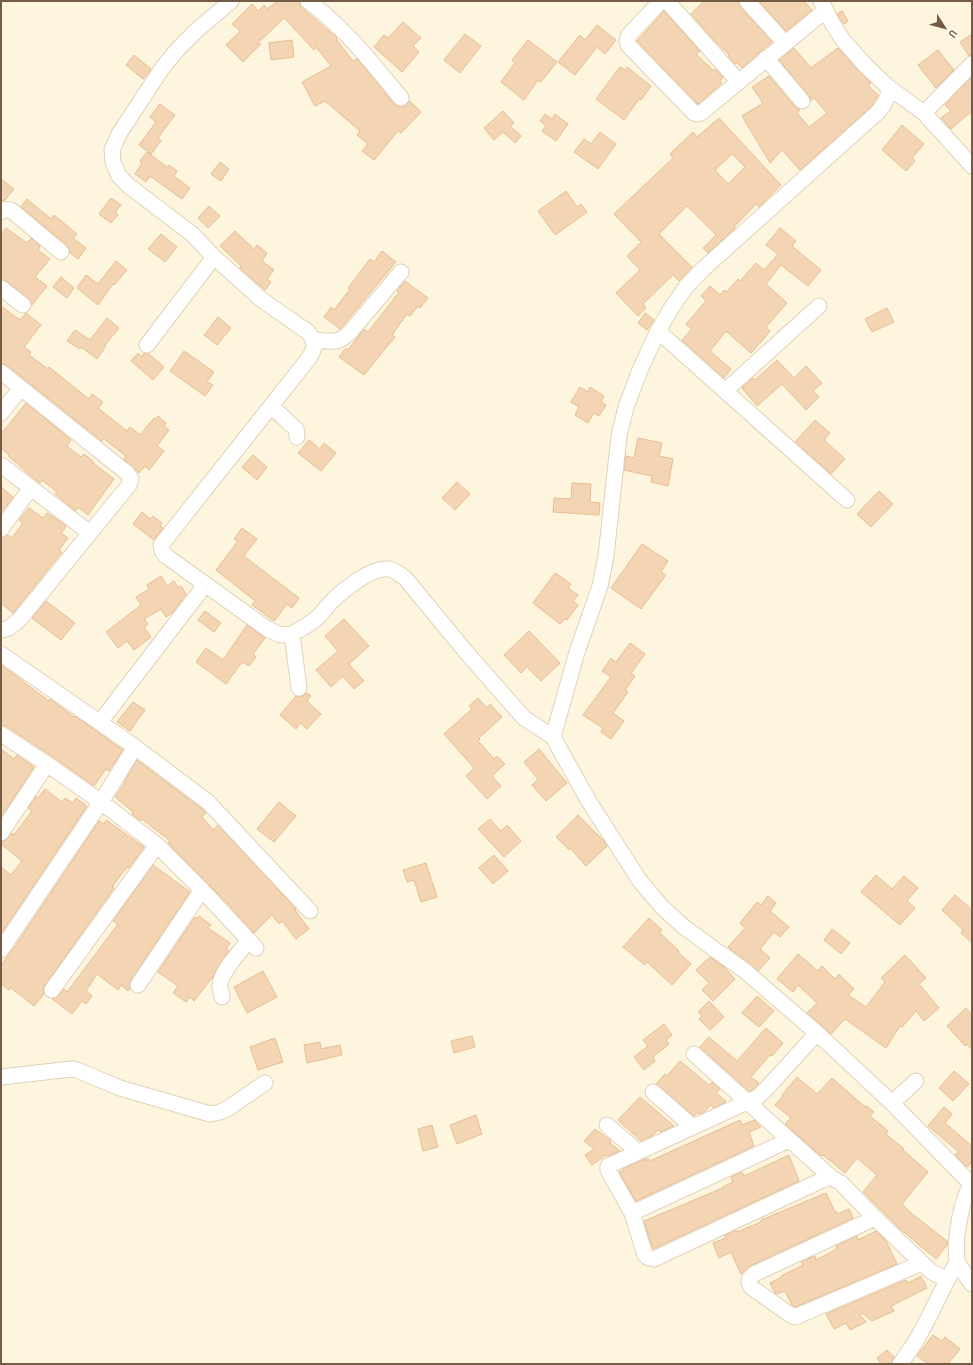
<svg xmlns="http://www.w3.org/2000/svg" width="973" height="1365" font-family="'Archivo Narrow',sans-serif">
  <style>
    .building { fill: #f4d5b3; stroke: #e7bd93; fill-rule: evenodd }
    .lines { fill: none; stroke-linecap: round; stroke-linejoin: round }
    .minor-casing { stroke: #e1d1b9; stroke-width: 17 }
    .minor { stroke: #fff; stroke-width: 15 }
  </style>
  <rect width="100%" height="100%" fill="#fdf5dd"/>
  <!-- building -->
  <path class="building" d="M278,1H299L300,5L302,8L337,38L336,39L353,61L357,59L394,104L398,107H403L405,106L410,101L421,112L401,133L398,131L374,160L362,151L368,144L357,135L360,131L325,101L315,106L302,82L331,66L316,47L314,50L284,18L257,44H261L243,62L226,45L240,31L232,24L252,4L258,11L264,5L267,9Z
    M704,1H738L740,7L772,42L761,51L742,68L737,63L735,64L728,56L729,55L714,40L691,14Z
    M759,1H804L812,10L786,31Z
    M664,11L700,51L696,54L714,71L715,69L723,77L720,81L722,83L698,104L637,41Z
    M842,11L848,21L844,24L837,14Z
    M403,22L421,38L413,46L419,52L402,72L374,47L384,35L388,38Z
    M597,25L616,40L605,54L597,47L575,75L558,62L580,35L585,40Z
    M465,34L481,46L460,73L444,60Z
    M972,34V55L969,56L960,42Z
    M292,40L294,57L271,60L269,43Z
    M528,40L557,62L541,82L538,80L524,100L501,82L515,63L512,60Z
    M794,48L811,68L838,48L871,83L868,85L878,95L871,107L800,170L782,150L770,163L742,116L763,103L752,87L769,76L795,107L800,110L797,113L809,127L827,113L814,98L811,101L809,95L779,60Z
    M938,50L954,70L936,88L918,65Z
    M134,55L151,69L143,79L126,65Z
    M620,67L625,70L627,67L651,86L641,100L639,99L624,120L596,99Z
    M972,77V111L951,129L941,118L951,111L945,105Z
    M160,104L175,115L158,138L161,141L151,154L139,145L156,122L150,117Z
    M503,111L514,123L510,126L521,136L515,143L503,132L494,140L484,128Z
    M545,114L552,119L555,114L568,124L556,141L542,131L546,126L540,121Z
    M719,118L781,185L759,207L756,204L734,227L735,228L708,253L703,248L716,235L687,206L659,234L692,267L679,281L673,275L643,304L646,308L638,316L616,293L640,270L627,256L641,242L614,214L673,158L670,154L693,132L697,137ZM732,154L745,167L728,184L715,170Z
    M902,125L924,144L912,158L915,161L906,171L882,150Z
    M600,132L616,144L598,169L574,152L584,139L591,144Z
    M147,152L167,167L169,165L177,171L174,176L190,188L182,199L150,176L146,182L135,174L142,163L140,161Z
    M220,162L229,169L221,181L211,174Z
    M1,179L14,189L5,200L1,201Z
    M566,191L577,207L581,204L587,212L555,235L538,211Z
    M111,198L121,205L115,212L118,215L111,223L99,214Z
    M27,199L51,219L54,215L77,234L73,238L86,248L78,259L70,253L69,249L67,245L21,207Z
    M209,206L220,216L208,228L198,218Z
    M6,228L27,243L31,238L40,246L38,250L50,259L35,277L47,286L32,305L28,298L6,281L1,279V235Z
    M780,228L796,241L792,246L821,270L808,286L781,265L766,284L787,303L766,327L770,331L761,342L751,353L726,331L710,351L731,369L724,378L682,340L692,329L686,324L706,301L701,296L710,286L720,295L724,290L727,292L738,279L740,281L756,263L764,270L778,254L766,245Z
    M235,231L254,249L257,245L267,253L262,261L274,270L267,279L271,282L265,290L240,268L241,266L220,246Z
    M161,234L177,247L165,262L148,249Z
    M382,251L396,262L340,329L324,317L331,307L334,310L350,289L348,288L370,259L374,262Z
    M116,261L127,270L114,285L113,284L98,305L77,288L86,275L98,284Z
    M61,277L74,288L67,298L53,287Z
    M405,281L428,298L420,308L418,306L410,316L407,314L392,335L395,337L364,375L339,357L346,348L348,350L364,329L368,332L399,292L397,291Z
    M1,306L20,320L26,313L41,325L24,347L31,352L29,355L48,369L49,367L89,399L92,394L103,402L98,408L127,431L130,427L140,435L154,418L156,419L158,416L166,423L164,426L169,430L157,446L164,451L149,470L145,466L139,473L124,459L126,456L104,439L102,441L7,365L1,363Z
    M887,308L894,322L872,332L865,319Z
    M645,313L654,320L647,330L638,323Z
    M218,317L231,328L217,345L204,335Z
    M107,318L119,328L105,345L106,346L97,359L81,347L80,349L67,341L75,330L90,340Z
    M184,351L214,372L207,382L213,385L205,396L170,371Z
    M138,353L142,357L144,353L149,354L164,367L153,380L131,361Z
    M777,360L794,378L806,366L822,383L813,391L819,397L806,410L782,384L757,406L742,388L753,378L755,380Z
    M580,387L588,392L590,387L604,396L601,402L606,405L599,416L594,413L588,423L575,415L579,407L571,402Z
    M26,403L71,440L67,446L81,457L84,454L93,461L92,462L114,479L88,515L78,507L76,511L55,494L57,492L42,480L40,483L30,475L8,456L9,455L1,448V434Z
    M815,420L830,433L824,440L845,459L831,474L795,442Z
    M638,438L662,443L659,456L673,459L668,486L651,482L652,476L624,470L626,456L634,458Z
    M309,440L320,449L324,443L336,453L321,471L298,453Z
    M253,455L267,467L257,480L242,467Z
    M457,482L470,494L455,510L442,498Z
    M572,483L591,484L590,502L600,503L599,515L553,512L554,498L571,499Z
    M1,487L13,497L1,513Z
    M879,491L893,504L871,527L857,514Z
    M29,508L43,518L47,513L65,525L66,527L61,533L68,538L59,550L62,552L13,613L1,603V538L8,535L12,538L23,523L19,520Z
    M142,512L150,519L153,516L162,523L160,526L163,528L154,540L133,524Z
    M242,528L257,539L244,556L299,598L292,608L287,604L274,621L252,605L255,601L216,570L238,541L234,539Z
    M642,544L668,561L661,572L666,575L641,609L611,588Z
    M555,573L571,584L568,588L578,595L573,601L578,605L567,620L565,619L560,624L533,603Z
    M161,576L167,586L174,581L178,588L181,586L186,594L172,613L166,617L161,609L144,619L148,624L144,627L151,637L134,650L127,641L118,648L106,632L141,605L136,597L149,589L147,585Z
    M46,601L75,623L61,640L32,618Z
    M205,611L221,623L214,632L198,620Z
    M344,619L369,646L349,664L364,681L354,689L343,676L331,687L316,670L338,651L325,636Z
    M247,625L265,638L253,654L256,657L249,666L242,662L226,684L196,662L206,648L223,660Z
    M529,631L560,663L541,681L527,667L521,673L504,655Z
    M630,643L645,654L631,673L635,676L625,690L628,692L613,713L624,721L611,739L601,732L603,728L583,715L611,677L602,671L611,658L616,662Z
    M1,665L49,701L50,699L74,717L75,716L123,750L109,771L106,769L94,786L52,756L6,726L1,725Z
    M307,693L311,696L307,701L321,714L307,729L300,723L296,729L280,715L296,696L301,697Z
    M478,698L487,708L490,704L502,717L479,738L480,739L478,741L494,759L497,756L505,764L492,776L501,786L487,799L466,776L474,768L444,734L472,709L469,706Z
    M133,702L145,710L130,731L117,722Z
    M1,749L14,759L17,755L34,767L1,817Z
    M539,749L567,783L546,801L532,785L538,779L524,762Z
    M137,760L202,809L206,813L202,817L213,830L218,825L296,909L295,910L309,929L296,939L282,921L279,924L272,915L254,933L228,904L168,843L170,841L142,819L141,821L132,814L133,812L115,797L125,783L124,782Z
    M45,789L62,802L65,798L73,803L76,798L87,806L1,934V867L11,875L22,861L1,844V842L5,841L12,833L14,835L32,811L28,808L36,796L38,798Z
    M279,802L296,816L274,842L257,829Z
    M578,815L604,841L607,846L586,866L570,848L569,850L556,837Z
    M490,819L501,831L507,825L521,841L504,857L478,829Z
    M106,820L144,847L129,868L127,867L112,887L114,888L45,985L43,989L44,994L34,1006L11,988L9,990L1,984V965L16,945L99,821L104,824Z
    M494,855L508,871L493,884L479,868Z
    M426,863L437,897L421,902L414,880L407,882L403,870Z
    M153,865L190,892L131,980L129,984L130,989L128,991L121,985L118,990L97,974L86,991L92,996L86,1004L82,1001L72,1014L52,999L59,996L64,989L67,992L118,924L113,921Z
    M876,875L892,889L904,876L918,888L907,901L915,908L900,925L861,892Z
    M955,895L972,910V943L961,933L963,930L942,910Z
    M768,896L776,903L770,911L789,927L780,937L774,932L760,949L770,958L758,971L728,947L745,928L740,923L757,902L761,905Z
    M199,916L211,925L208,928L230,943L226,949L229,951L219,965L212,978L194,1001L190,997L186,1002L173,993L178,986L158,972L195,917L197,919Z
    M649,918L662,930L659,932L679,951L678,952L691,964L672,985L647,962L645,965L623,947Z
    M832,929L850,943L841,954L824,940Z
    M798,954L818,971L822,966L835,979L839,974L854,989L848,995L866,1007L885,982L881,978L905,955L926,978L919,984L939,1008L924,1021L916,1011L902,1027L900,1026L886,1048L845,1019L831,1034L807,1013L817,1003L798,985L793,992L777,979Z
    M710,957L724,967L735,979L713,1001L702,990L709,983L696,970Z
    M263,971L277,997L247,1013L234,987Z
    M757,996L774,1011L759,1027L742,1013Z
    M709,1001L724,1017L710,1030L699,1019L702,1016L698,1012Z
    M966,1008L972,1015V1050L967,1044L965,1046L947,1026Z
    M664,1024L672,1035L666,1040L669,1044L653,1057L655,1061L644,1070L634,1057L648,1046L643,1040Z
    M766,1028L783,1043L772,1056L770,1055L751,1077L759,1083L753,1090L749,1091L700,1047L709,1037L737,1061Z
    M472,1036L475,1047L454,1053L451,1041Z
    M275,1038L283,1062L258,1070L250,1047Z
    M320,1042L321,1049L340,1045L342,1055L307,1063L304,1045Z
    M680,1061L709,1085L712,1082L720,1089L716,1093L726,1101L724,1103L714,1108L711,1105L705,1111L699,1114L697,1113L694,1116L656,1084L665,1074L667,1076Z
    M954,1071L969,1084L953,1101L939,1088Z
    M797,1077L817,1094L832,1078L865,1107L867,1106L874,1112L870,1116L888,1131L886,1134L904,1149L903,1150L928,1172L902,1204L911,1213L948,1242L947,1245L936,1259L899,1228L863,1192L877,1175L857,1158L845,1173L823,1155L821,1156L785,1124L791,1118L775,1105L783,1096L782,1095Z
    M640,1097L652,1107L674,1126L660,1132L658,1130L653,1135L641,1141L618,1120Z
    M944,1107L952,1114L945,1123L972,1146V1162L967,1167L955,1155L959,1152L928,1126Z
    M476,1115L482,1134L457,1144L450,1125Z
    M740,1120L742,1125L754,1120L761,1127L749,1132L754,1146L636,1201L619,1172L624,1170L623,1169L647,1158L645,1161L649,1159L650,1161Z
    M432,1125L438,1147L423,1151L418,1129Z
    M595,1129L611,1141L610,1143L620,1151L608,1156L606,1155L592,1165L585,1155L594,1149L584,1141Z
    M789,1155L799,1181L653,1249L644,1221L723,1188L722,1187L733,1182L731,1177L742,1172L744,1176Z
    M826,1193L835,1212L836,1211L837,1214L849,1209L853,1218L750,1266L741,1274L731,1252L719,1258L713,1243L726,1238L725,1236L736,1230L737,1232L761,1222V1220Z
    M876,1231L886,1241L897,1264L795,1307L792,1305L785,1291L777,1294L775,1293L770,1283L782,1277L781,1276L803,1265L801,1262L815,1256L816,1260L837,1249L836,1246L857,1236L858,1240Z
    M921,1276L927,1288L891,1306L894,1311L872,1321L862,1313L860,1315L866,1322L850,1330L846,1323L834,1329L826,1314L906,1280L908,1283Z
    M933,1335L942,1341L945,1337L960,1349L948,1364H928L917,1356Z
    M887,1350L894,1357L891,1364H881L877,1358Z"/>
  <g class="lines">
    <!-- minor casing -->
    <g class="minor-casing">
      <path id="minor" d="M231,1L197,30L178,49L163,67L119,134L112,150L113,162L119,176L129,186L192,234L214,257L262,300L308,332C316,343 316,347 309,358L161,545L162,551L166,556L266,628L280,635L292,634L299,688
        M308,1C345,28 372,63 401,98
        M661,1L629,35L627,41L628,45L694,113L697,114L701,113L826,10
        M667,1L739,82
        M747,1L785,43
        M766,58L802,101
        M887,86L924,113L972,166
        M924,113L972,64
        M1,212C4,209 6,209 11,210L61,252
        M1,288L23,305
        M658,331L847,500
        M314,340C332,341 338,345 351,331L401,272
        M147,345L214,257
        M1,372L127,473L131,479L129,485L20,619L9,628L1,630
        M725,391L819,306
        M271,406L296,429L297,437
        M1,413L21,388
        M1,465L90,533
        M1,529L30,489
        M292,634C301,629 310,624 318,617C322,613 326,608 330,603C342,591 371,567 388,569C394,569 400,575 405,578L466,652L524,718L553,737L588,800L640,881L662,907L684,927L721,954L744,970L817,1033L892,1103L971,1184
        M1,654L135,747L208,802L310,911
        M100,722L205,585
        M1,734L47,764L101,802L157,845L202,890L256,948
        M553,737L577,652L600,586L606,556L619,436L626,407L640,370L658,331L672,307L686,287L703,269L877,113L883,106L889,94L887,86L865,65L843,40L832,23L821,1
        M1,833L47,764
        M1,950L101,802L135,747
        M138,985L202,890
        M52,990L157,845
        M222,997C222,994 220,990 220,987C219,973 240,952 249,940
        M817,1033L768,1087L758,1097L608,1166V1170L632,1213L645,1255L649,1258L654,1259L820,1181L827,1178H832
        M694,1054L832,1178L841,1183L875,1218L922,1263L932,1272L940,1276L948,1278
        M1,1077L71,1069L77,1070L120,1088L210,1114L220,1112L227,1109L265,1083
        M653,1092L693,1127
        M892,1103L916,1081
        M607,1125L638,1152
        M972,1184C961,1199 954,1241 957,1260C958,1266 968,1278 972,1284
        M632,1213L789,1140
        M875,1218L754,1274L750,1278L749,1282L751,1287L789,1314L795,1317L922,1263
        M900,1364C925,1332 937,1297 957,1262"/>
    </g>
    <!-- minor -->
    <use href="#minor" class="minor"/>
  </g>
  <!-- border -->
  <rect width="973" height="1365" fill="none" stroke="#735b45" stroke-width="4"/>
  <!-- north arrow -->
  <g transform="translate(945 28) rotate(126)" stroke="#fff8e4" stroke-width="3" paint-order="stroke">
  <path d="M0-3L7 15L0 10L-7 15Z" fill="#735b45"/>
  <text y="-6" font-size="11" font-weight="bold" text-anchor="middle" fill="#735b45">U</text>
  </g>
</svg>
